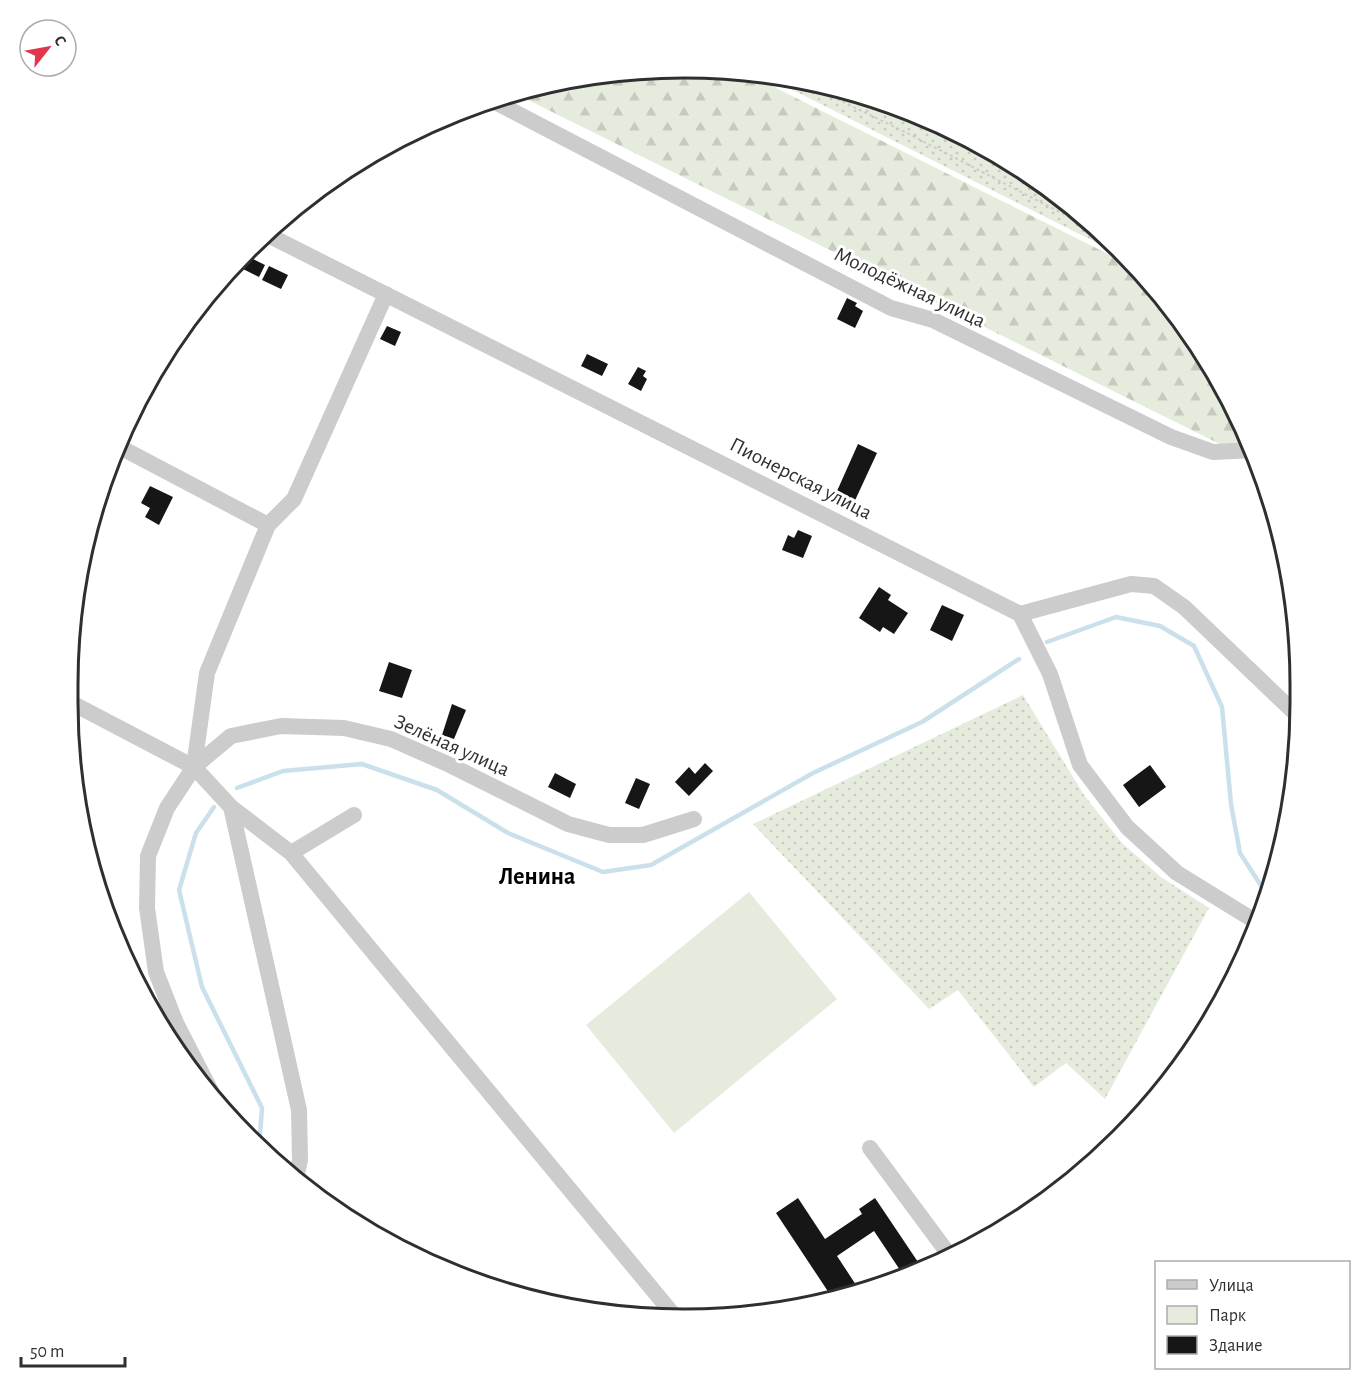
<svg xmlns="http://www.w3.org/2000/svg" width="1368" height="1387" font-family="'Alegreya Sans',sans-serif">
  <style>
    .green { fill: url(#green-dots) }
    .forest { fill: url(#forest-firs) }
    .pitch { fill: #e6ecdd }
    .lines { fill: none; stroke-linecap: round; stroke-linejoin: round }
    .stream { stroke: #cae0eb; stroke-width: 4.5 }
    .building { fill: #161616 }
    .path { stroke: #ccc; stroke-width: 2; stroke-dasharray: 3 3; stroke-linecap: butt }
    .minor { stroke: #ccc; stroke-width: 16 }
    .labels { text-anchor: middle; stroke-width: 6; stroke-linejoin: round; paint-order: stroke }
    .street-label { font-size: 21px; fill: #2f2f2f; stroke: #fff }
    .quarter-label { font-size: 24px; font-weight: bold; fill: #000; stroke: #fff }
    .rim { fill: none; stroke: #2f2f2f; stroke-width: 3 }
  </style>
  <defs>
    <pattern id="green-dots" width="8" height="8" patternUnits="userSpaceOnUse" patternTransform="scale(1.5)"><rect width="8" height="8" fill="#e6ecdd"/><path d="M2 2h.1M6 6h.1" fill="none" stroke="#c6cbbe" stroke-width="1.8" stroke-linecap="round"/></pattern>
    <pattern id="forest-firs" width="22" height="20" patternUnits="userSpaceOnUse" patternTransform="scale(1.5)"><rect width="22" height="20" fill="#e6ecdd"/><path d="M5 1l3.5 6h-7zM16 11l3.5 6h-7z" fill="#c6cbbe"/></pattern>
  </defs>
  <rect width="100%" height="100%" fill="#fff"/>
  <!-- green -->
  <path class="green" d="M763,75L804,79L920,114L1026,171L1120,248L1129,259Z
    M1023,695L1084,795L1122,843L1161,877L1209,908L1105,1099L1066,1063L1034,1087L958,990L929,1009L753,824Z"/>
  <!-- forest -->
  <path class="forest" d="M684,68L748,74L1136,268L1196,341L1253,448L1258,463L516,94L563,79Z"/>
  <!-- pitch -->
  <path class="pitch" d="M749,892L837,999L674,1133L586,1025Z"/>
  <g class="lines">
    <!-- stream -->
    <path class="stream" d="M1047,642L1116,617L1160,626L1194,646L1222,707L1231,804L1240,853L1267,895
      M237,788L283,771L362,764L437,790L508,833L603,872L651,865L813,773L922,722L1019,659
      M214,807L196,833L179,890L202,987L262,1108L259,1148"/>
  </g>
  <!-- building -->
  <path class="building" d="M249,257L265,265L259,277L243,269Z
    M269,266L288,275L281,289L262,280Z
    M847,298L857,303L855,306L863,311L855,328L837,319Z
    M387,326L401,332L395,346L380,339Z
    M587,354L608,364L602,376L581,366Z
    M638,367L646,371L643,376L647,379L641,391L628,384Z
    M858,444L877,453L851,509L833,500Z
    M150,486L173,497L159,525L145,517L150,508L141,503Z
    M798,530L812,536L803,558L782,550L788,535L794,538Z
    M879,587L891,595L888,600L908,613L894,634L883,627L880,632L859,618Z
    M942,605L964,615L952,641L930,630Z
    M389,662L412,670L402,698L379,691Z
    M452,704L466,710L454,739L442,735Z
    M705,763L713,771L689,796L675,782L689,767L695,774Z
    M1150,765L1166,787L1139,807L1123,785Z
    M555,773L576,784L570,798L548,787Z
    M636,778L650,784L639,809L625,803Z
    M798,1198L825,1239L862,1214L859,1209L875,1198L920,1265L904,1276L874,1231L837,1256L860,1291L833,1299L776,1213Z"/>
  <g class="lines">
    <!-- path -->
    <path class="path" d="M794,78L909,134L1104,235"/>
    <!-- minor -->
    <path class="minor" d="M493,101L891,308L933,320L1171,437L1213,452L1254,450
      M266,234L1020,614L1131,584L1154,586L1184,607L1298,716
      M116,445L268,525
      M1020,614L1050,674L1080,765L1127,827L1177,873L1258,923
      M68,701L194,767L231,807L299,1110L300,1160L296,1178
      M194,767L207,673L268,525L294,499L386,294
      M231,807L291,853L677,1319
      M291,853L354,815
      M215,1099L176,1023L156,972L147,908L148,856L167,808L194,767L231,736L281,726L344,728L391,739L450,765L568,824L609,835H643L694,819
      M870,1148L950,1256"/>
  </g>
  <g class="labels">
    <!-- street labels -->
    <g class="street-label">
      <text transform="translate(910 287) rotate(25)" y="7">Молодёжная улица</text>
      <text transform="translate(801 478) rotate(27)" y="7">Пионерская улица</text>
      <text transform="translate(452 745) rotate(24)" y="7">Зелёная улица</text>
    </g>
    <!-- quarter labels -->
    <g class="quarter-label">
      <text x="537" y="884">Ленина</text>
    </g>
  </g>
  <!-- crop -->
  <path d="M0 0H1368V1387H0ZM684 78H684A606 606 0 0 1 1290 684V703A606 606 0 0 1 684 1309H684A606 606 0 0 1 78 703V684A606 606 0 0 1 684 78Z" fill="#fff" fill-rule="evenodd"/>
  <path class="rim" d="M684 78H684A606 606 0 0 1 1290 684V703A606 606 0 0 1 684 1309H684A606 606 0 0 1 78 703V684A606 606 0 0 1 684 78Z"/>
  <!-- legend -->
  <rect x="1155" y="1261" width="195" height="108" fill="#ffffff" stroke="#acacac" stroke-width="1.5"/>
  <rect x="1167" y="1280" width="30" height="9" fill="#cccccc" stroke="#acacac" stroke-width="1.5"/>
  <text x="1209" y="1291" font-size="18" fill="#2f2f2f">Улица</text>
  <rect x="1167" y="1306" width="30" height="18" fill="#e6ecdd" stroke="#acacac" stroke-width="1.5"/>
  <text x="1209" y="1321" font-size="18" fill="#2f2f2f">Парк</text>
  <rect x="1167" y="1336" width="30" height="18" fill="#161616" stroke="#acacac" stroke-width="1.5"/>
  <text x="1209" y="1351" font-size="18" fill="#2f2f2f">Здание</text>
  <!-- north arrow -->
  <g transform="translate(48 48) rotate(59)"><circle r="28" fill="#ffffff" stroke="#acacac" stroke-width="1.5"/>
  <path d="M0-4.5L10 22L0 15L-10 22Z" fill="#e1364d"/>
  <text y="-9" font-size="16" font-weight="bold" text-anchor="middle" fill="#2f2f2f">С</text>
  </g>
  <!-- scale -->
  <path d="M21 1357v9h104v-9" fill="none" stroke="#2f2f2f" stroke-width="3"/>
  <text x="30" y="1357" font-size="18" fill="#2f2f2f" stroke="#ffffff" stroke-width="4.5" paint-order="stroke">50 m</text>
</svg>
